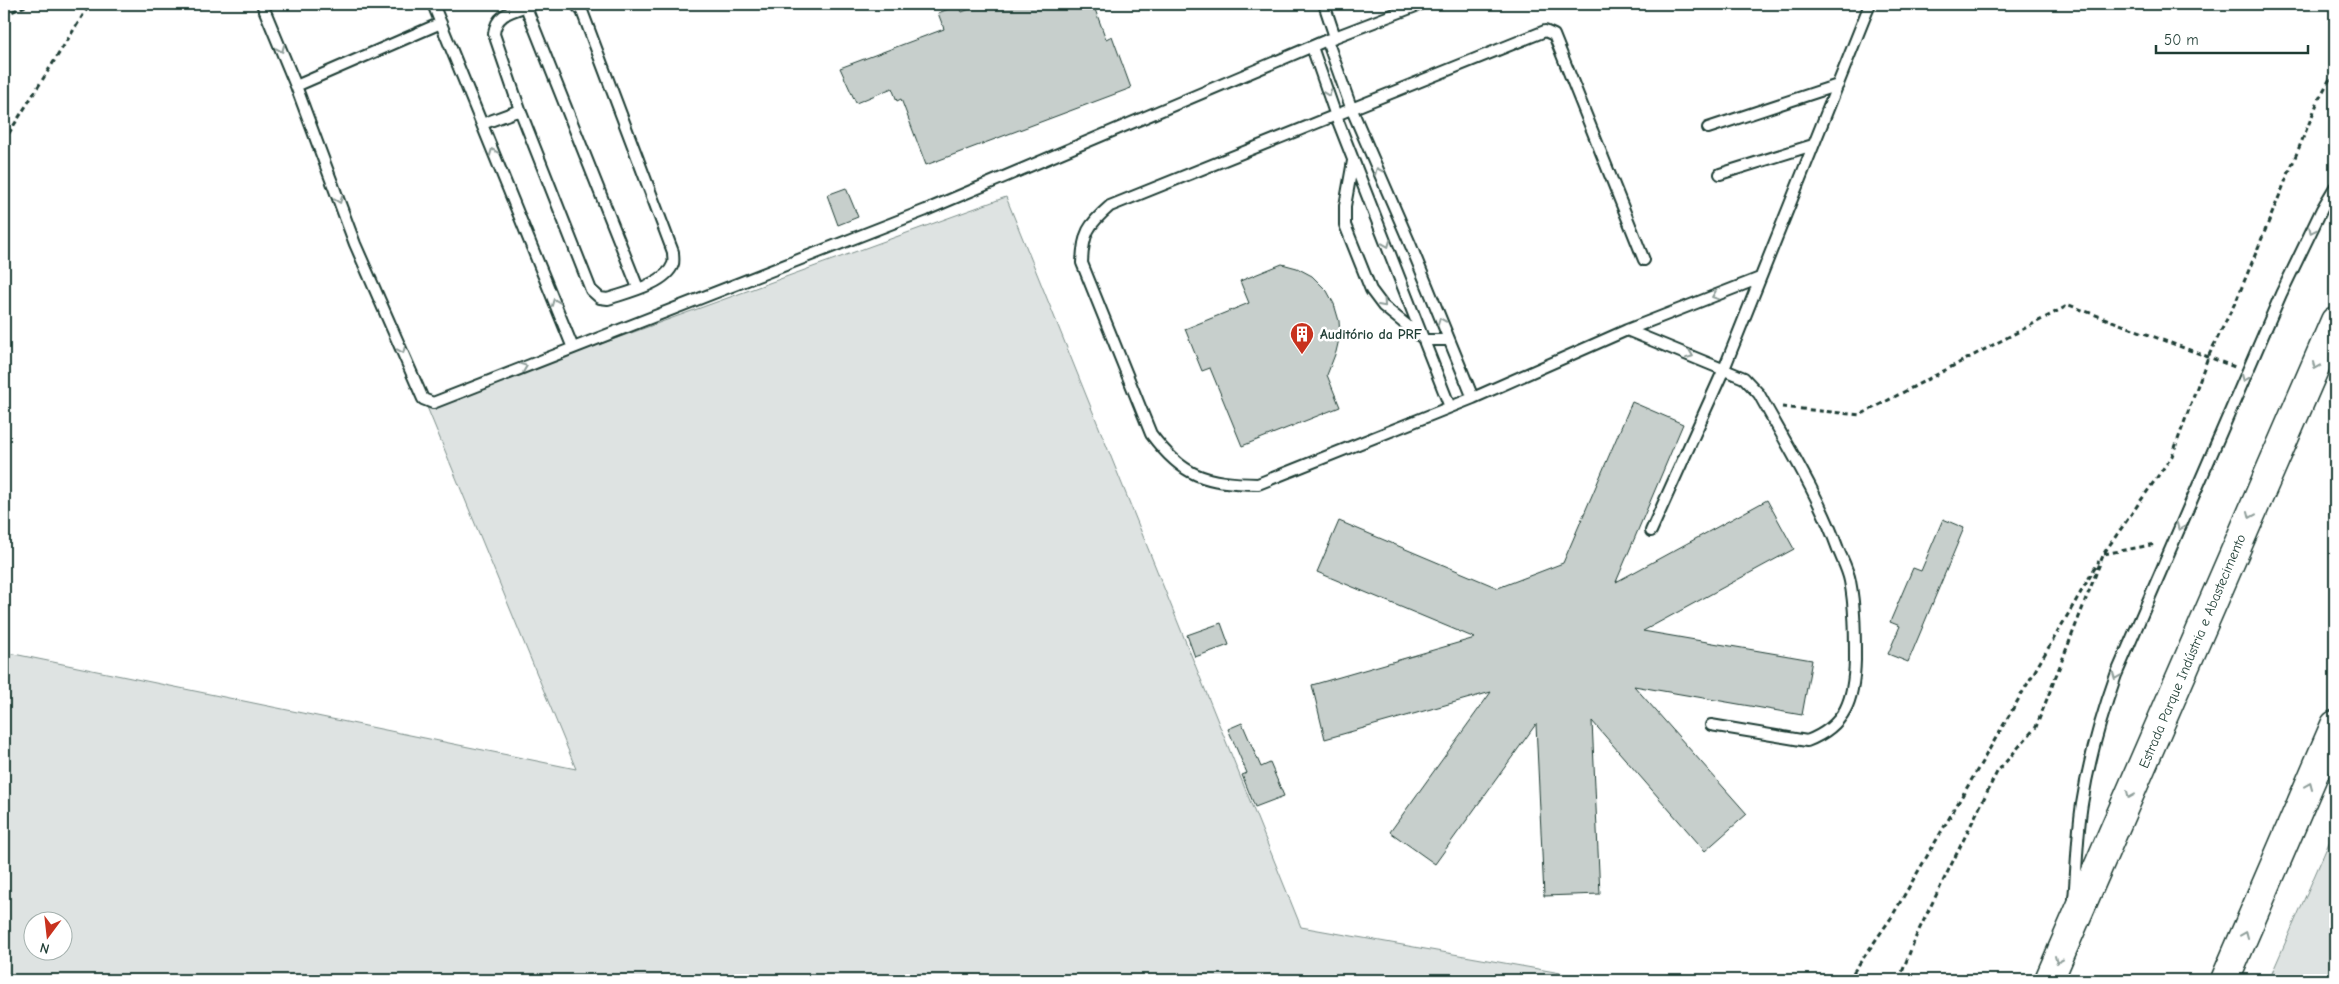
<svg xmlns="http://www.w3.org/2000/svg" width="2339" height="984" font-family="'Comic Neue',sans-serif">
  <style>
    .green { fill: #dee3e2; stroke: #7e908b; fill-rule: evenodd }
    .building { fill: #c7cfcc; stroke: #1f3d34 }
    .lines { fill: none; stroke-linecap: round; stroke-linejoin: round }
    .lane-casing { stroke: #1f3d34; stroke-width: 14 }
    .highway-casing { stroke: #1f3d34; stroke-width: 31 }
    .path { stroke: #1f3d34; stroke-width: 3; stroke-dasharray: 5 4; stroke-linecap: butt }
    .lane { stroke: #fff; stroke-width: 10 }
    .highway { stroke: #fff; stroke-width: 28 }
    .oneway { stroke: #8f9e9a }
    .labels { text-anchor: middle; stroke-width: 5; stroke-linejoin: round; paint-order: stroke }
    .poi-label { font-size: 14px; font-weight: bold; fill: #1f3d34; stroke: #fff; text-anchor: start }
    .street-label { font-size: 14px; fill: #1f3d34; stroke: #fff }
  </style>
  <rect width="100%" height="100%" fill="#fff"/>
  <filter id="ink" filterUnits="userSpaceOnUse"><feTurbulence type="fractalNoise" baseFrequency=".02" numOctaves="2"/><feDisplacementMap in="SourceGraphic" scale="10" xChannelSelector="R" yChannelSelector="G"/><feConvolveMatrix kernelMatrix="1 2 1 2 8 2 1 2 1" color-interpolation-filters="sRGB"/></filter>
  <g filter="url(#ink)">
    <!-- green -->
    <path class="green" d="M1006,197L1301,927L1600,980H4V652L576,769L427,407ZM32,922H62V952H32Z
      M2335,829V980H2269Z"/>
    <!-- building -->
    <path class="building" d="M983,4H1093L1106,39L1112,36L1131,88L926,165L901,99L897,101L892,88L856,103L840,68L944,29L938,13L959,5L962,12Z
      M846,188L858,217L838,225L827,195Z
      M1282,264L1297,268L1312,276L1327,291L1334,304L1339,321L1340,335L1336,352L1327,375L1340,407L1242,446L1210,368L1202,371L1185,329L1249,303L1240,281Z
      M1632,402L1683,424L1616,582L1767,500L1794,549L1643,631L1812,660L1802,715L1634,686L1747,814L1705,851L1592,721L1600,894L1544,896L1536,724L1435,864L1390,832L1491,692L1325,739L1312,685L1475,638L1317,572L1339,521L1498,588L1563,563Z
      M1943,519L1964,528L1908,662L1888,654L1900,626L1890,622L1913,568L1921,571Z
      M1221,623L1229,645L1195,657L1187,635Z
      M1242,723L1261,767L1270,763L1284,796L1255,807L1242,775L1247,773L1228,729Z"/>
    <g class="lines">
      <!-- lane casing -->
      <g class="lane-casing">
        <path id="lane" d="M262,4L296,86L355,244L423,399L433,403L926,210L1327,40L1421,4
          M433,4L573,348
          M533,4C515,11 496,12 494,34L520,110L591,290L600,298L608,299C625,293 666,284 673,264C674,261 673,256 673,252L582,11L575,4
          M1324,4L1335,37
          M526,7L638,288
          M1327,40L1352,110L1411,246L1473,398
          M1312,47L1336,116L1450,407
          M296,86L441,23
          M482,124L520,110
          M1708,128L1838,85
          M1353,161L1345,206V225L1371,290L1383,306L1425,340H1448
          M1720,174L1813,145
          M1627,330L1473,398L1258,484C1205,483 1183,477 1151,434L1082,263C1083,233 1088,225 1110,206L1545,31L1554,35L1644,260
          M1651,531L1724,369L1870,4
          M1711,725L1807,741C1846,726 1854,699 1855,660C1855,634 1855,607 1850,581C1848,570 1842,559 1838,549C1818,494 1787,445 1759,394L1744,378L1627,330L1760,278
          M2074,899C2077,867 2077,835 2082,804C2089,759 2101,717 2116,675L2281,294L2322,209L2335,187"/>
      </g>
      <!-- highway casing -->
      <g class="highway-casing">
        <path id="highway" d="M2049,980L2335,321
          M2225,980L2335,725"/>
      </g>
      <!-- path -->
      <path class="path" d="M4,15L31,4
        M4,141L90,4
        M1782,407L1860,415L2069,305L2235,367
        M2104,554L2156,544
        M1848,980L1891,918L2099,561
        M1899,980L1917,934L1997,772L2036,727L2104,553L2172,456L2208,357L2237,299L2319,99L2335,69"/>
      <!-- lane -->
      <use href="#lane" class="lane"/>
      <!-- highway -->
      <use href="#highway" class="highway"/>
    </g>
    <!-- one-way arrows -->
    <defs><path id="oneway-chevron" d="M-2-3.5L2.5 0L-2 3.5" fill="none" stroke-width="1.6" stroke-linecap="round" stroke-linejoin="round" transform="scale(1.25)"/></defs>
    <g class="oneway">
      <use href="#oneway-chevron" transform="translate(281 49) rotate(67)"/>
      <use href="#oneway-chevron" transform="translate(1328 93) rotate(70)"/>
      <use href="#oneway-chevron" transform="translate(493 152) rotate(-112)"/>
      <use href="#oneway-chevron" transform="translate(1378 171) rotate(-114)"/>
      <use href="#oneway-chevron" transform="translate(339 200) rotate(69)"/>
      <use href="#oneway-chevron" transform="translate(2312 230) rotate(116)"/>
      <use href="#oneway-chevron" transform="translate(1387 244) rotate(68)"/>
      <use href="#oneway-chevron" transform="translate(1715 296) rotate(159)"/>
      <use href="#oneway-chevron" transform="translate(555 302) rotate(-112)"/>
      <use href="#oneway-chevron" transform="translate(1383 304) rotate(48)"/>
      <use href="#oneway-chevron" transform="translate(1441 321) rotate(-112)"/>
      <use href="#oneway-chevron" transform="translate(402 350) rotate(67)"/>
      <use href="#oneway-chevron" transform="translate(1690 355) rotate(22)"/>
      <use href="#oneway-chevron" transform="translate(2316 366) rotate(113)"/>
      <use href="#oneway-chevron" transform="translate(524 367) rotate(-21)"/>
      <use href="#oneway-chevron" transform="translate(2245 378) rotate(113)"/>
      <use href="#oneway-chevron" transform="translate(2251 515) rotate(113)"/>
      <use href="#oneway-chevron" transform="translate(2180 527) rotate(113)"/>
      <use href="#oneway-chevron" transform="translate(2116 676) rotate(111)"/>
      <use href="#oneway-chevron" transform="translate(2309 786) rotate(-67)"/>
      <use href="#oneway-chevron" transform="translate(2130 795) rotate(113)"/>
      <use href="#oneway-chevron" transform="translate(2245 935) rotate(-67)"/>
      <use href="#oneway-chevron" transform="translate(2058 960) rotate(114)"/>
    </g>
  </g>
  <!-- icons -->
  <defs>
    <g id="building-pin" transform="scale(1.25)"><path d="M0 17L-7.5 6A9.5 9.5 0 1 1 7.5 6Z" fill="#c8321e" stroke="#fff"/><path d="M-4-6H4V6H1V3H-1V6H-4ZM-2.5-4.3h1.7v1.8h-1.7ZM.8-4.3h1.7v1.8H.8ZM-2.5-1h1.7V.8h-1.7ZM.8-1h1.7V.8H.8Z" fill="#fff"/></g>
  </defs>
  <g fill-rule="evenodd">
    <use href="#building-pin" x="1302" y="334"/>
  </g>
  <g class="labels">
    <!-- poi labels -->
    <g class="poi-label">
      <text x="1320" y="339">Auditório da PRF</text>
    </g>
    <!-- street labels -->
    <g class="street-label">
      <text transform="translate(2192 651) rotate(-67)" y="5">Estrada Parque Indústria e Abastecimento</text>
    </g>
  </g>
  <!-- margin -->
  <rect width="2339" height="984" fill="none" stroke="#fff" stroke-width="20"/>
  <rect x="10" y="10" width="2319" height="964" fill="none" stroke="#1f3d34" stroke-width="2" filter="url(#ink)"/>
  <!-- north arrow -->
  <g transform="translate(48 936) rotate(195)"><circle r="24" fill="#ffffff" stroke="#a5b1ae"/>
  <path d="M0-4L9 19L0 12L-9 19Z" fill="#c8321e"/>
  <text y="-8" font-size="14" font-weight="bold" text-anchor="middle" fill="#1f3d34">N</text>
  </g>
  <!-- scale -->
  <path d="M2156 45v8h152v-8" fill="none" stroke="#1f3d34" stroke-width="2.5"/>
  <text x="2164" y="45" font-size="15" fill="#1f3d34" stroke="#ffffff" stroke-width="4" paint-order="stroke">50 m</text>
</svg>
